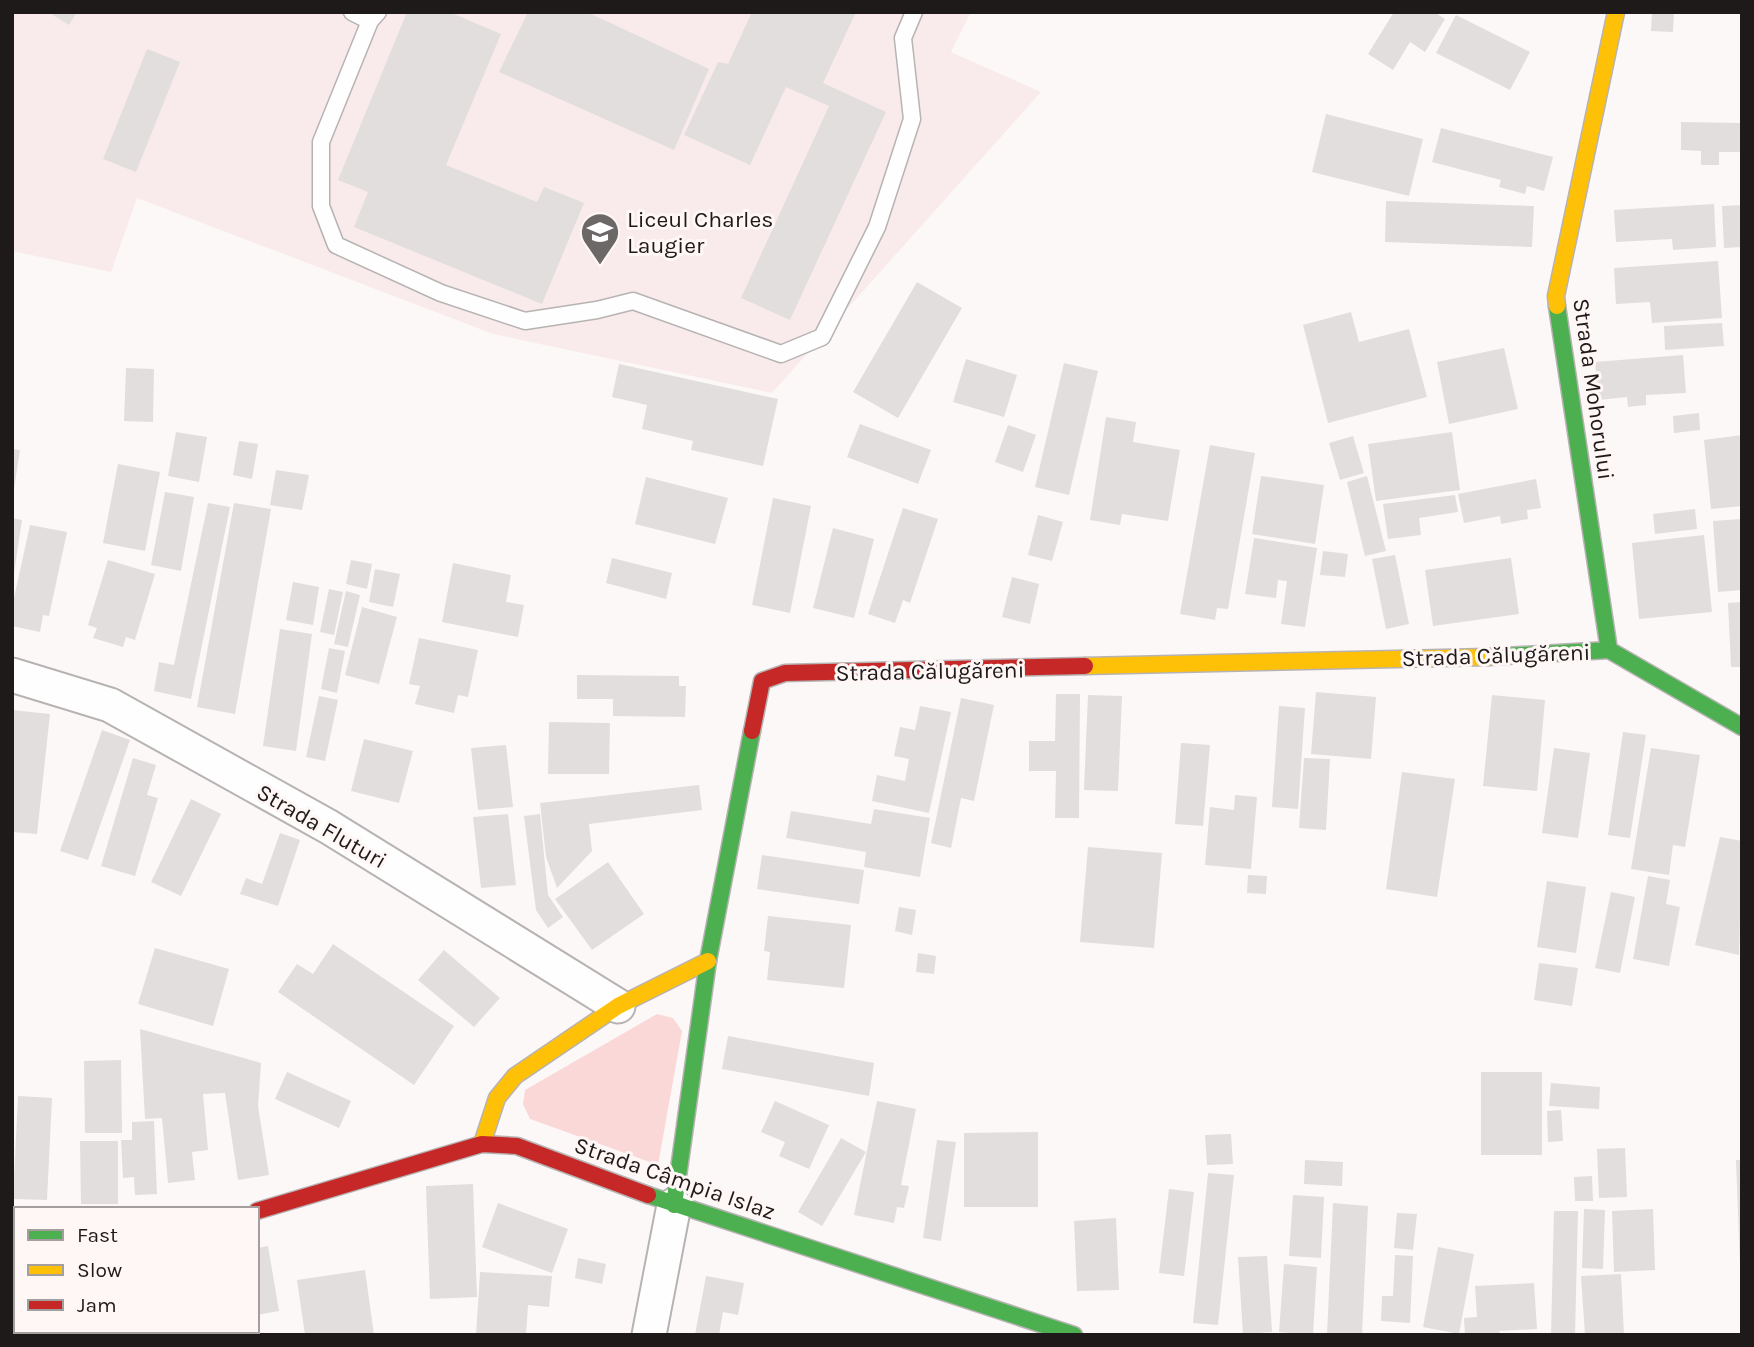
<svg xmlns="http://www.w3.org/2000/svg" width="1754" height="1347" font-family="Karla,sans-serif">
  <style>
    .built { fill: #f9ebeb }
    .green { fill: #fad8d8 }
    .building { fill: #e2dede }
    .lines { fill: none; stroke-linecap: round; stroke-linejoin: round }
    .lane-casing { stroke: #b8b3b3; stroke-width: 19 }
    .street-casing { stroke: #b8b3b3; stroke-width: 37 }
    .fast-casing { stroke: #b8b3b3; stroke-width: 19 }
    .slow-casing { stroke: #b8b3b3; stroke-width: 19 }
    .jam-casing { stroke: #b8b3b3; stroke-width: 19 }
    .lane { stroke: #fffefe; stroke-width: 16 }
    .street { stroke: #fffefe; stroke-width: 33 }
    .fast { stroke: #4caf50; stroke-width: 16 }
    .slow { stroke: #ffc107; stroke-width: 16 }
    .jam { stroke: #c62828; stroke-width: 16 }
    .labels { text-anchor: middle; stroke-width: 6; stroke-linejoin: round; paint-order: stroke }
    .poi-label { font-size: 23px; fill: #1e1a1a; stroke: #fff6f6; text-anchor: start }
    .street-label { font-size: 23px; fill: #1e1a1a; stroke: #fff6f6 }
  </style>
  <rect width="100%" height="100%" fill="#fdf8f8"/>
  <!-- built -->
  <path class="built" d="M12,12H971L951,52L1041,92L772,393L493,334L137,198L111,272L12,251Z"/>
  <!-- green -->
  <path class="green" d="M657,1014L673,1018L682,1031L658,1165L530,1119L523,1104L525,1090Z"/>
  <!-- building -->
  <path class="building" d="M48,12H77L69,25Z
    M407,12H449L501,34L446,165L537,202L544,187L584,203L542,304L354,227L368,192L338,180Z
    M528,12H587L709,69L674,150L499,72Z
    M752,12H856L823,83L886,112L790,320L741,298L829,106L786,87L750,165L684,135L718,62L728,64Z
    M1394,12H1434L1445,19L1425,52L1410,42L1393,70L1368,54Z
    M1652,12H1674L1673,32L1651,31Z
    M1456,15L1530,52L1510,90L1436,53Z
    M147,49L180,62L136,172L103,159Z
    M1326,114L1423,139L1409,196L1312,172Z
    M1681,122L1742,123V152H1719V165H1701V151L1681,150Z
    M1441,128L1553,157L1544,191L1527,186L1525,194L1499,187L1501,180L1432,162Z
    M1386,201L1534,206L1532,247L1385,242Z
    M1714,204L1716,247L1673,250L1672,239L1616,242L1614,210Z
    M1742,205V247L1724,248L1722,206Z
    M1718,261L1722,318L1652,323L1650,302L1616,304L1614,268Z
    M917,282L962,308L898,418L853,392Z
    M1351,312L1359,342L1409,329L1427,397L1328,423L1303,325Z
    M1722,323L1724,346L1665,350L1664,326Z
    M1504,348L1518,409L1449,424L1437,362Z
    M1683,355L1686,393L1646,395V405L1628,407L1627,397L1599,400L1595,362Z
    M966,359L1017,375L1004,417L953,402Z
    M1064,363L1098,371L1069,495L1035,487Z
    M619,364L778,399L763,466L691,450L693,441L642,429L647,405L612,397Z
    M126,368L154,369L153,422L124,421Z
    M1699,413L1700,430L1674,433L1673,416Z
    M1106,417L1136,422L1133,442L1180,450L1168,521L1122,514L1120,525L1090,520Z
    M860,424L931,450L918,484L847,457Z
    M1008,425L1036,435L1023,472L995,462Z
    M176,432L207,437L199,482L168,476Z
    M1452,432L1460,490L1376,501L1368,444Z
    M1742,435V506L1711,509L1704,440Z
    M1353,436L1364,473L1340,480L1329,443Z
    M239,441L258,444L252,479L233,475Z
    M1210,445L1255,453L1228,609L1217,608L1215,620L1180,614Z
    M12,449L20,450L14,489H12Z
    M118,464L160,472L145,551L103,543Z
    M276,470L309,475L302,510L270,505Z
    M1261,476L1324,485L1315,544L1252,534Z
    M1367,476L1386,551L1365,556L1347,482Z
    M646,477L728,498L715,544L635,524Z
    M1536,479L1541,508L1527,510L1528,519L1501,524L1500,516L1464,523L1458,494Z
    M165,492L194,497L181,571L151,565Z
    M1455,495L1458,512L1419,518L1421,535L1388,539L1383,504Z
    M773,498L811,506L790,613L752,605Z
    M208,503L230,507L191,699L154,691L159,662L174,665Z
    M234,503L271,509L235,714L197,707Z
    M903,508L938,519L910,603L903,600L895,623L868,614Z
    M1695,509L1697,529L1655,534L1653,514Z
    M1038,515L1063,522L1052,561L1028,555Z
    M12,518L22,520L14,573H12Z
    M1742,519V590L1718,592L1713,521Z
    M30,525L67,532L49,616L43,615L40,632L12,626V607Z
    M833,528L874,539L854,618L813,608Z
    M1704,535L1712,612L1639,619L1632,543Z
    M1254,538L1317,548L1305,627L1281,624L1287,581L1278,580L1276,598L1245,594Z
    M1323,551L1348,554L1345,577L1320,575Z
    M1395,555L1409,624L1386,629L1372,559Z
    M612,558L672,573L666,599L606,583Z
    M1511,558L1519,614L1433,626L1425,570Z
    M108,560L155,574L135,640L126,637L123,647L93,638L97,628L88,625Z
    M351,560L372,564L367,589L346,584Z
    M453,563L511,575L506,602L524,605L518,637L442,622Z
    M375,569L400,574L393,607L369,602Z
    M1012,577L1039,584L1030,624L1002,617Z
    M293,582L319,587L313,625L286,620Z
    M329,589L343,592L334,635L320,632Z
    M346,591L360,595L348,647L334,644Z
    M1742,602V667H1731L1728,603Z
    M362,607L397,617L379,684L345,675Z
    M280,629L312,634L296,751L263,746Z
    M419,638L478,650L468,697L458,695L454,713L415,704L420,686L409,684Z
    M329,648L345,651L337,693L321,689Z
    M577,675L679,676V686H686L685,717L613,716V699H577Z
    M1316,692L1376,697L1371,759L1311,754Z
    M1056,694H1080L1079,818H1055L1056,771H1029V741H1055Z
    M1088,695L1122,696L1118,791L1084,790Z
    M1492,695L1545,700L1537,791L1483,786Z
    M319,696L338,700L325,761L306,757Z
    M961,698L994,705L974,801L961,798L951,848L931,843Z
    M920,706L951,712L929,813L872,801L877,775L905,781L909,759L894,756L900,727L915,730Z
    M1279,706L1305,708L1298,809L1272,807Z
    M12,710L50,714L37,834L12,832Z
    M549,722L610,723L609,774H548Z
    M102,730L130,740L88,860L60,851Z
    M1623,732L1646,735L1630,838L1608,835Z
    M364,739L413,751L399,803L351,791Z
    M1181,743L1210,745L1203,826L1175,824Z
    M506,745L513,807L478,810L471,748Z
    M1554,748L1590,753L1578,838L1542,833Z
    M1651,748L1700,755L1685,847L1673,845L1669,875L1631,869Z
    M133,758L156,765L147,795L158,798L135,876L101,866Z
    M1304,758L1330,759L1326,830L1299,828Z
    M1402,772L1455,779L1437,897L1386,889Z
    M699,785L702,810L589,824L592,851L557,888L546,857L540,803Z
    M1235,795L1257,797L1251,869L1205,865L1210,807L1234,810Z
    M191,799L221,814L181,896L151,882Z
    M874,809L930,818L920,877L864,867L866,852L786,838L791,811L871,824Z
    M508,814L516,885L481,888L473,817Z
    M540,814L548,895L563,917L548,928L536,910L524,816Z
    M280,833L300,840L278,906L240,894L246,878L262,884Z
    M1720,837L1742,841L1739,955L1695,945Z
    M1088,847L1162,853L1154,948L1080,942Z
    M762,855L864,870L859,904L757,889Z
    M608,862L644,914L592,950L555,899Z
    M1248,875L1267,876L1266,894L1247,893Z
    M1648,876L1670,880L1666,904L1680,907L1669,966L1633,959Z
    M1547,881L1586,887L1576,953L1537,947Z
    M1611,892L1635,897L1620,973L1595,968Z
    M899,907L916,910L912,935L895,931Z
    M768,916L851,925L844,988L767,980L770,952L764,951Z
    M333,944L454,1026L414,1085L278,992L297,964L313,974Z
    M155,948L229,969L213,1026L138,1004Z
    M444,950L500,998L474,1027L418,980Z
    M918,953L936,956L934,974L916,972Z
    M1539,963L1578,968L1572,1006L1534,1000Z
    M140,1029L261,1063L258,1106L269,1175L238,1180L225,1093L203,1094L208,1150L192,1152L195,1180L168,1183L162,1118L145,1119Z
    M728,1036L874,1063L869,1096L722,1069Z
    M121,1060L122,1133H85L84,1061Z
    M287,1072L351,1101L339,1128L275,1099Z
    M1481,1072H1542V1155H1481Z
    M1551,1083L1600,1087L1599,1109L1549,1106Z
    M18,1096L52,1098L47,1200L13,1199Z
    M775,1101L829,1125L809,1169L779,1156L785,1142L761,1132Z
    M877,1101L916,1109L901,1185L909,1186L904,1208L897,1207L894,1223L854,1215Z
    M1561,1110L1563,1141L1548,1142L1547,1111Z
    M154,1121L157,1194L135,1195L134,1177L123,1178L121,1140H132V1122Z
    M1038,1132V1207H964V1133Z
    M1231,1134L1233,1164L1207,1165L1205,1135Z
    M841,1138L866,1152L822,1226L798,1212Z
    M937,1140L956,1142L941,1241L923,1238Z
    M80,1141H118V1204H81Z
    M1625,1148L1627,1197L1599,1198L1597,1149Z
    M1305,1160L1343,1162L1342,1186L1304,1184Z
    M1736,1160H1742V1266H1740Z
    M1208,1173L1234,1175L1218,1325L1193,1323Z
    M1592,1176L1593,1201H1575L1574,1177Z
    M473,1184L477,1297L430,1299L426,1186Z
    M1169,1189L1194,1192L1184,1276L1159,1273Z
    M1293,1195L1324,1197L1321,1258L1289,1256Z
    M498,1203L568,1229L552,1273L482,1247Z
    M1333,1203L1368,1206L1362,1335H1327Z
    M1584,1209L1605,1210L1603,1269L1582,1268Z
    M1653,1209L1655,1270L1614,1272L1612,1211Z
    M1554,1211H1578L1575,1335H1551Z
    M1397,1213L1417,1214L1413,1250L1394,1248Z
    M1116,1218L1119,1290L1077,1291L1074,1221Z
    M268,1246L279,1311L257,1315V1248Z
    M1438,1247L1474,1254L1459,1334L1423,1327Z
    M1395,1255L1413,1256L1410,1323L1381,1321L1382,1296H1393Z
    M1267,1256L1272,1332L1243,1334L1238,1257Z
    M578,1258L606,1264L602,1284L575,1278Z
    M1284,1264L1317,1267L1313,1335L1279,1332Z
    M365,1270L374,1335H305L297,1280Z
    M480,1272L552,1276L549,1307L528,1305L526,1335H476Z
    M1621,1274L1624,1335H1585L1581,1276Z
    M706,1276L744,1283L738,1315L723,1312L719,1335H695Z
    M1534,1283L1537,1329L1499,1331L1500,1335H1465L1464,1318L1477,1317L1475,1286Z
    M116,1331H155V1335H116Z"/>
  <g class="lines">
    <!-- lane casing -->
    <g class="lane-casing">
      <path id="lane" d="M352,12L370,21
        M378,12L370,21L321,142V206L336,245L441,293L525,321L597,310L633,301L781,354L822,337L877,227L912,119L903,38L914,12"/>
    </g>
    <!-- street casing -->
    <g class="street-casing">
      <path id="street" d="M12,675L110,705L329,827L618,1006
        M47,1335V1331
        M649,1335L674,1205"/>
    </g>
    <!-- fast casing -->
    <g class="fast-casing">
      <path id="fast" d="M1557,306L1609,650
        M1488,657L1609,650L1742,727
        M648,1195L1074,1335
        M674,1205L708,961L752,731"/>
    </g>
    <!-- slow casing -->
    <g class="slow-casing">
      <path id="slow" d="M1557,306L1556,296L1616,12
        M1085,666L1488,657
        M482,1144L497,1098L515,1076L618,1006L708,961
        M12,1276L16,1275"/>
    </g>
    <!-- jam casing -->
    <g class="jam-casing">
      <path id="jam" d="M752,731L762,681L785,673L1085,666
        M257,1211L482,1144L517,1146L648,1195"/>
    </g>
    <!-- lane -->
    <use href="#lane" class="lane"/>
    <!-- street -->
    <use href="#street" class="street"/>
    <!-- fast -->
    <use href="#fast" class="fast"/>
    <!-- slow -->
    <use href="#slow" class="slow"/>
    <!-- jam -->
    <use href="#jam" class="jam"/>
  </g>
  <!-- icons -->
  <defs>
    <g id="school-pin" transform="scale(2.0125)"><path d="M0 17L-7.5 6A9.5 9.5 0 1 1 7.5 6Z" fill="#6c6868" stroke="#fff6f6"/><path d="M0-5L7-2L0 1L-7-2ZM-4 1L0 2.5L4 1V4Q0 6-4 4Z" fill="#fff"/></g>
  </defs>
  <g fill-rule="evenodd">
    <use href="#school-pin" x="600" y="232"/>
  </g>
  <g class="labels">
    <!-- poi labels -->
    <g class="poi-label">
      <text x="627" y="227">Liceul Charles<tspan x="627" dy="26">Laugier</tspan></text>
    </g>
    <!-- street labels -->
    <g class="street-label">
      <text transform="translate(1594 389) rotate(82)" y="8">Strada Mohorului</text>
      <text transform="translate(1496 655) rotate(-2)" y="8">Strada Călugăreni</text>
      <text transform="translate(930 671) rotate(-1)" y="8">Strada Călugăreni</text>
      <text transform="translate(322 826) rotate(30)" y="8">Strada Fluturi</text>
      <text transform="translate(675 1178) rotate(19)" y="8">Strada Câmpia Islaz</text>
    </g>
  </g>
  <!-- border -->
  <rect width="1754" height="1347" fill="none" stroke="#1e1a1a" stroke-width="28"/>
  <!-- legend -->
  <rect x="14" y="1207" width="245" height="126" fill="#fff6f6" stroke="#a59e9e" stroke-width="2"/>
  <rect x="28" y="1230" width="35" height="10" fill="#4caf50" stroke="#a59e9e" stroke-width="2"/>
  <text x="77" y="1242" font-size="21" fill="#1e1a1a">Fast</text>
  <rect x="28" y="1265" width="35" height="10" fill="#ffc107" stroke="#a59e9e" stroke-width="2"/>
  <text x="77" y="1277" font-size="21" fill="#1e1a1a">Slow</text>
  <rect x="28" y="1300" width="35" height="10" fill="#c62828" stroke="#a59e9e" stroke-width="2"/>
  <text x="77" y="1312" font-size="21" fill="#1e1a1a">Jam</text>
</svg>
